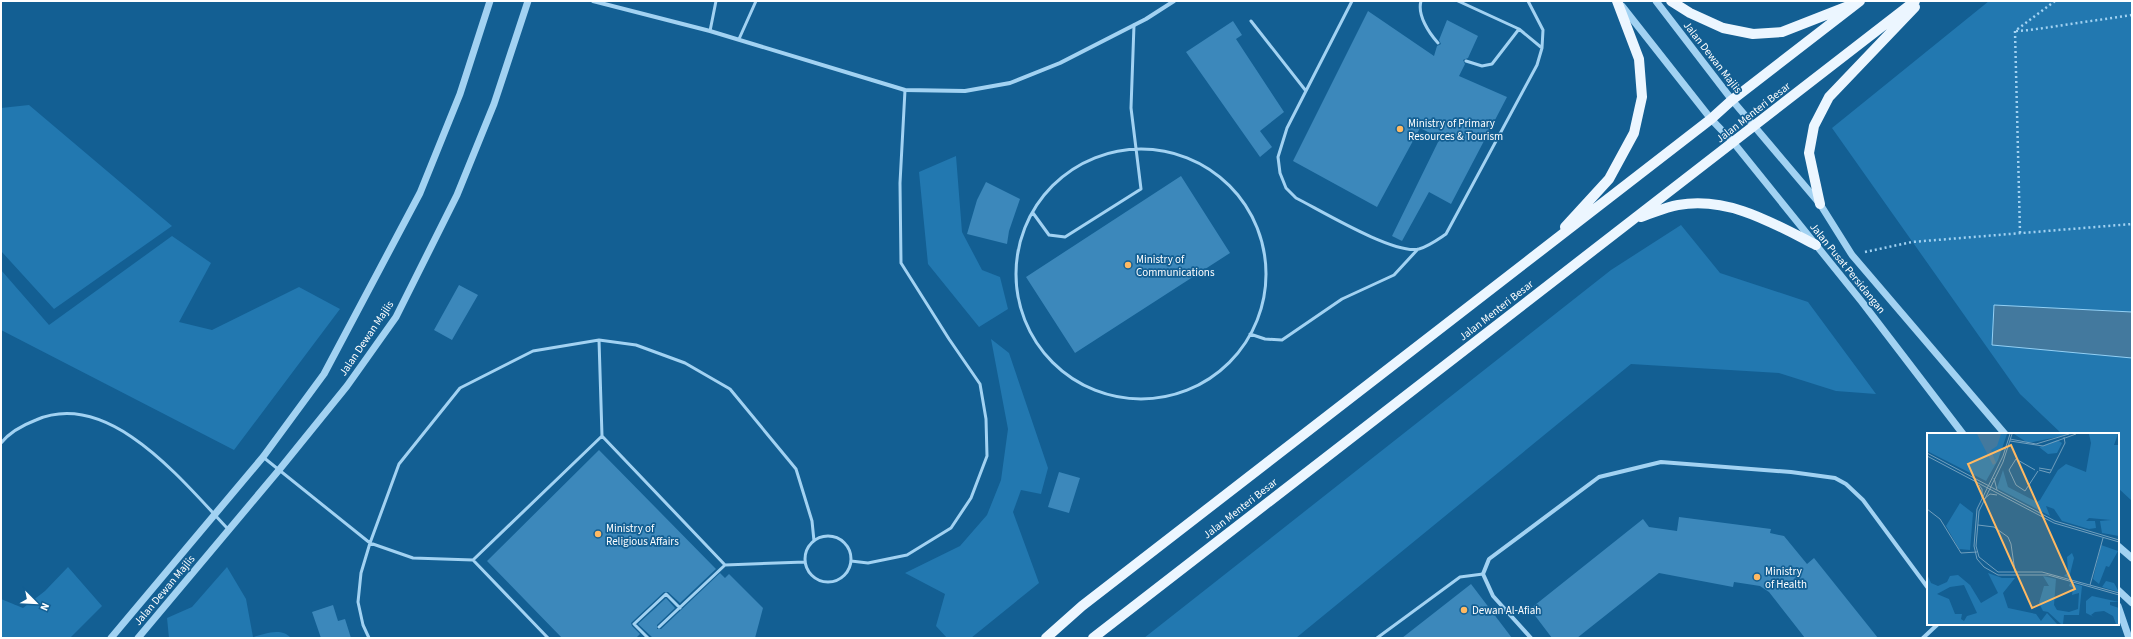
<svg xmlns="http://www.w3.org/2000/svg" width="2133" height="639" font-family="'Source Sans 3',sans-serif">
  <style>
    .green { fill: #2278b0 }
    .water { fill: #43799e; stroke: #93d0f5 }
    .building { fill: #3c88bb }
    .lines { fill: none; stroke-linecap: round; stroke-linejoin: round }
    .path { stroke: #a2d2f2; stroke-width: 2.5; stroke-dasharray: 2 3; stroke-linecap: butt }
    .service { stroke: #a2d2f2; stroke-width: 3 }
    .minor { stroke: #a2d2f2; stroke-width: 4 }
    .tertiary { stroke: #a2d2f2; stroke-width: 7 }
    .primary { stroke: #ecf6ff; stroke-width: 10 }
    .poi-dot { fill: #ffb962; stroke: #135f93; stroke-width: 1.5 }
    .labels { text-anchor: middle; stroke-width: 3.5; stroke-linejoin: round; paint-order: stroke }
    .street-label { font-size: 11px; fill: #fff; stroke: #135f93 }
    .poi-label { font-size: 11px; fill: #fff; stroke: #135f93; text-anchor: start }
    .inset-road { fill: none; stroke: #719fbe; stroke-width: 1 }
    .view { fill: #ffb962; fill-opacity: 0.15; stroke: #ffb962; stroke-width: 2 }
    .inset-edge { fill: none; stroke: #fff; stroke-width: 2 }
  </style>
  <rect width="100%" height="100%" fill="#135f93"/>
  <!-- green -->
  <path class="green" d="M1989,1H2132V501L2118,488V434H2062L2020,394L1832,128Z
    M29,105L172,226L54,309L1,251V108Z
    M956,156L962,232L982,270L1000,277L1008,309L979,327L928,264L919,172Z
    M1681,225L1720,273L1808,302L1876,394L1836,391L1779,373L1631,364L1296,638H1144L1611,270Z
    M172,236L211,263L179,322L212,330L299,287L340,309L234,450L1,330V270L49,325Z
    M991,339L1009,353L1048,468L1041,494L1021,490L1013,512L1039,583L971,638H947L936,626L945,594L905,573L960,546L987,515L1001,480L1008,429Z
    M68,567L102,606L70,638H1V599L23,608L45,591Z
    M227,567L246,599L253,637C265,634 281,627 291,638H169L167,618L192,607Z"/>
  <!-- water -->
  <path class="water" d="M1994,305L2132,312V358L1992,345Z"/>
  <!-- building -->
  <path class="building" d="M1368,11L1434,56L1437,46L1441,44L1439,40L1447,20L1478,36L1468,58L1463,60L1465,64L1459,76L1507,97L1451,204L1429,192L1402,241L1392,236L1440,138L1420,128L1377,207L1293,161Z
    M1233,21L1242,35L1236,39L1284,112L1260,131L1272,147L1260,157L1186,52Z
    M1181,176L1230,253L1075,353L1026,277Z
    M986,182L1020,199L1009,231L1007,244L967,234L977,200Z
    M459,285L478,295L452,340L434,330Z
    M599,450L716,569L680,603L668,592H664L631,623L632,626L640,634L636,638H562L487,561Z
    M1059,472L1080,478L1069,513L1048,507Z
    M1679,517L1771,529L1770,533L1784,536L1807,564L1814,558L1878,638H1805L1769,592L1760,586L1734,582L1733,587L1659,573L1577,638H1552L1530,609L1643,519L1649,527L1677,531Z
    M720,573L725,578L729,574L763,608L755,638H653L638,624L666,598L675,608L657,625V629H661Z
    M1471,584L1512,638H1402Z
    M333,605L338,621L345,619L351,638H321L312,612Z"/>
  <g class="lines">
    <!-- path -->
    <path class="path" d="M2016,31L2030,30L2132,15
      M2020,233L2015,31L2055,1
      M1865,252L1912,242L2132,224"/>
    <!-- service -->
    <path class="service" d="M1352,1L1287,128L1278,157L1280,173L1286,188L1296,198C1320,210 1394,255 1419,249C1429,246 1437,240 1446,234L1537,65L1542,48L1519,29L1458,1
      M1421,1C1417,15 1429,33 1438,43
      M1528,1L1543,30L1542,48
      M1251,21L1306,91
      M710,31L716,1
      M739,39L756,1
      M1466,61L1482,66L1492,64L1519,29
      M1016 274a125 125 0 1 1 250 0a125 125 0 1 1-250 0Z
      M1033,213L1049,235L1065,237L1141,189L1131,108L1134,25
      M1250,334L1265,339L1282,340L1342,299L1394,275L1418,249
      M599,340L602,436
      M1,443C9,433 23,425 36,420C110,388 184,483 229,530
      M263,457L370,543L413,558L473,560
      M805 559a23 23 0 1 1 46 0a23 23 0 1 1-46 0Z
      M851,561L868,563L907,555L951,528L971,498L987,456L986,419L980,384L949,339L901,263L900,183L905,90
      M725,565L805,562
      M369,638L363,625L358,602L361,573L370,543L399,464L460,388L533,351L599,340L636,345L685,363L730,389L796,469L812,521L814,541
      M548,638L473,560L602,436L725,565L659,627
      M648,638L634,624L666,594L680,608
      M1377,638L1460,577L1483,574"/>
    <!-- minor -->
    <path class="minor" d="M593,1L710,31L905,90L965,91L1010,83L1060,63L1146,19L1174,1
      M1531,638L1493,596L1483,574L1489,559L1599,477L1661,462L1791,472L1835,478L1846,484L1863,500L1928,588
      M1923,638L1938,624"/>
    <!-- tertiary -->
    <path class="tertiary" d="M1656,1L1732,100L1820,204L1852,255L2005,434
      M1622,6L1711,119L1733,142L1862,302L1963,434
      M2118,546L2132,558
      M2118,590L2132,603
      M2118,606L2129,638
      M111,638L263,457L324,374L420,193L460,94L490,1
      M138,638L279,470L347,386L396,317L457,195L494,104L528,1"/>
    <!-- primary -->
    <path class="primary" d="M1671,1L1690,13L1723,28L1753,34L1782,32L1851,5
      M1820,204L1809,153L1814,126L1829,97L1915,7
      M1641,217C1653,213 1666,207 1678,205C1728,196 1773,223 1816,245
      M1565,227L1609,179L1634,133L1642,97L1639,59L1617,1
      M1046,638L1082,606L1711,119L1732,100L1860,1
      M1093,638L1915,1"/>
  </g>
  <!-- markers -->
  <g class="poi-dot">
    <circle cx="1400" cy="129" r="4"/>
    <circle cx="1128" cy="265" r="4"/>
    <circle cx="598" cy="534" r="4"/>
    <circle cx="1757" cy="577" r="4"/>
    <circle cx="1464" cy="610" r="4"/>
  </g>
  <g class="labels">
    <!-- street labels -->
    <g class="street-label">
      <text transform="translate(1713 57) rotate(52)" y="4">Jalan Dewan Majlis</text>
      <text transform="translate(1753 112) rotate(-38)" y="4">Jalan Menteri Besar</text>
      <text transform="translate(1848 268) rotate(51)" y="4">Jalan Pusat Persidangan</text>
      <text transform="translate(1496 310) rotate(-38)" y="4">Jalan Menteri Besar</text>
      <text transform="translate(366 338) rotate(-56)" y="4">Jalan Dewan Majlis</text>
      <text transform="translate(1240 508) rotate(-38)" y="4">Jalan Menteri Besar</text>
      <text transform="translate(164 590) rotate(-50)" y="4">Jalan Dewan Majlis</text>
    </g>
    <!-- poi labels -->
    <g class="poi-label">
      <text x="1408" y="127">Ministry of Primary<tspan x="1408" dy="13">Resources &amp; Tourism</tspan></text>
      <text x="1136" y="263">Ministry of<tspan x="1136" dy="13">Communications</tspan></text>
      <text x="606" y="532">Ministry of<tspan x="606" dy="13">Religious Affairs</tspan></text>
      <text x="1765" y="575">Ministry<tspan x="1765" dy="13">of Health</tspan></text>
      <text x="1472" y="614">Dewan Al-Afiah</text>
    </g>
  </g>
  <!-- overview -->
  <g transform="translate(1927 433)">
    <rect width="192" height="192" fill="#135f93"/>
    <path d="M0,1H80L71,27L59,48L0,18ZM87,1H145L101,10ZM162,1H191L187,12H192V103L175,100L173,88L184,87L162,85L159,88H168L169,95L162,96L135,88L127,76L119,73L123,83L70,55L76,37L81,54L110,69L113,67L131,37L139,31L159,39L164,10ZM130,7L135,10L130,20L121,21L112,14ZM33,70L46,80L43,117L32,116L19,93ZM174,112L191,118L182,134L179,133L172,151L166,146ZM145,120L147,125L142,145L137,143L141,139L140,124ZM61,140L75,145H88L76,160L81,175L109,181L114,188L120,180L130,191H0V141L4,150L11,153L20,149L23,143L31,142L43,152L54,170L71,160ZM37,152L50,180L40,183L37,188L34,186L35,181H28L22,166L10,161L23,154ZM116,143L129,146L127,172L130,177L142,179L151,176L152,160L145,162L146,155L142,153L143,150L155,153L152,182H137L136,191H134L121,179L116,178L112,170L117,153H122ZM179,148L187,150L192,159L175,154ZM165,163L192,169H183V172L192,175V191H189L186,183L177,178L168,179L164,182L167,184L159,180V168Z" fill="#2278b0" fill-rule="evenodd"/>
    <path d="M50,1H74L70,13L64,17L69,30L66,32Z" fill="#43799e"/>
    <path class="inset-road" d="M83,1L76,23L50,76L47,113L50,126L57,134L71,142H121L192,162M85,1L76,29L52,78L49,113L52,124L71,139H115L192,160M83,6L109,11L142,1M83,8L116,13L149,1M0,20L128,88L192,107M0,23L127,90L192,109M112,35L124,37M108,37L89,26L82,37L89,52L98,58L111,38M112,37L123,40L138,10L137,4M67,45L70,57M52,52L55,56V65M57,66L63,61L70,62M0,76L13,86L34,120L50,119M51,92L67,94L81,104L84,111L88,139M163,152L176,105"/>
    <path class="view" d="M84,12L148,156L105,175L41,31Z"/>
    <rect width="192" height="192" class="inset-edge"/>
  </g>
  <!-- border -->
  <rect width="2133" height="639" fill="none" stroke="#ffffff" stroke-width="4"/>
  <!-- north arrow -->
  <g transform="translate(36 603) rotate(114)" stroke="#135f93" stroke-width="3" paint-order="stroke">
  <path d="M0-3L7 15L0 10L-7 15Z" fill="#ffffff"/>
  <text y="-6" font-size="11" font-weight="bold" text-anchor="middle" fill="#ffffff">N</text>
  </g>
</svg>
